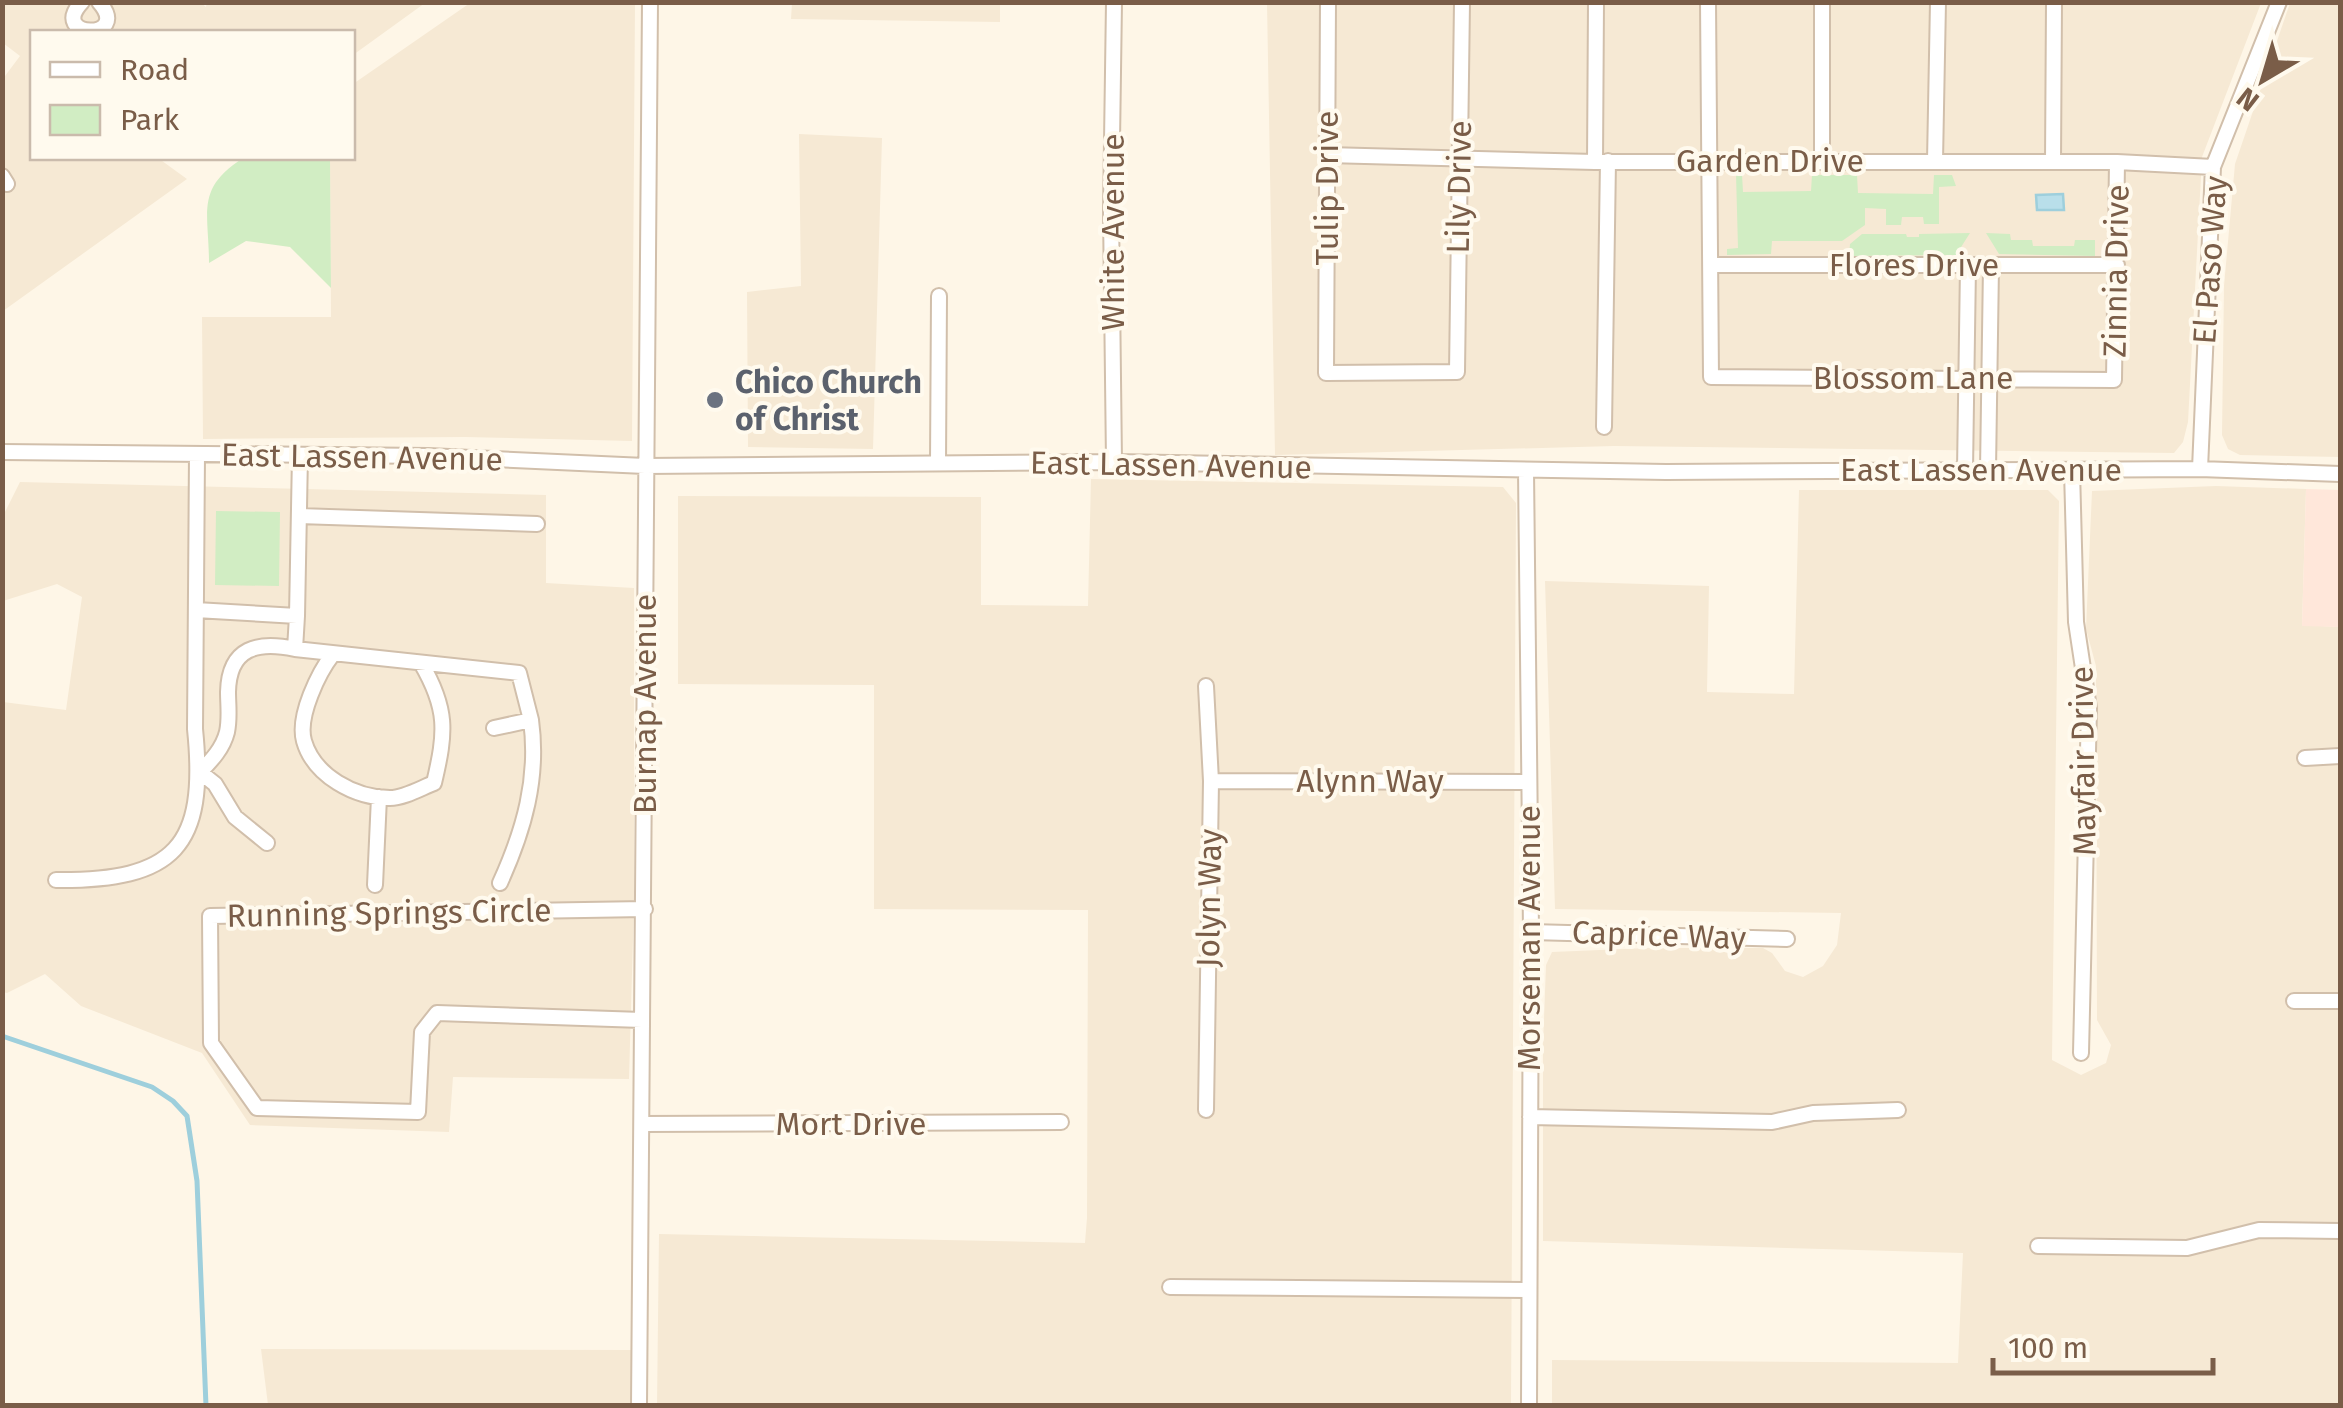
<svg xmlns="http://www.w3.org/2000/svg" width="2343" height="1408" font-family="'Fira Sans',sans-serif">
  <style>
    .residential { fill: #f6e9d4 }
    .commercial { fill: #ffe7da }
    .green { fill: #d1edc3 }
    .water { fill: #b9dfea; stroke: #9ecfdc; stroke-width: 2.5 }
    .lines { fill: none; stroke-linecap: round; stroke-linejoin: round }
    .stream { stroke: #9ecfdc; stroke-width: 5 }
    .street-casing { stroke: #d1bfab; stroke-width: 18 }
    .street { stroke: #fff; stroke-width: 14 }
    .worship-dot { fill: #6b7280; stroke: #fffaee; stroke-width: 4 }
    .labels { text-anchor: middle; stroke-width: 8; stroke-linejoin: round; paint-order: stroke }
    .street-label { font-size: 32px; fill: #7a5d48; stroke: #fffaee }
    .worship-label { font-size: 32px; font-weight: bold; fill: #5b616d; stroke: #fffaee; text-anchor: start }
  </style>
  <rect width="100%" height="100%" fill="#fef6e7"/>
  <!-- residential -->
  <path class="residential" d="M200,2L206,7L207,2L425,3L353,55L352,32H32V158H158L187,179L3,311L2,80L20,56L3,43V3Z
    M470,3H635L632,441L465,437L203,439L202,317H331L330,158H352L353,84Z
    M792,3H1000V22L791,19Z
    M1267,3H2261L2202,157L2188,422L2183,442L2174,453L1614,446L1275,455Z
    M2290,3H2340V457L2240,455L2228,449L2222,435L2224,286L2235,164Z
    M799,134L882,138L873,449L748,447L747,292L801,286Z
    M1091,479L1503,487L1516,503L1511,1405L657,1406L659,1234L1085,1243L1087,1218L1088,910L874,909V685L678,684V496L981,497V605L1088,606Z
    M20,482L546,495V583L634,588V903L629,1079L453,1077L449,1132L250,1125L202,1053L81,1006L45,974L7,993L3,992V702L66,710L82,597L57,584L3,601L2,518Z
    M2216,486L2306,489L2302,625L2340,627V1405H1552V1360L1958,1363L1963,1253L1543,1241V1045L1546,965L1552,952L1649,948H1763L1772,953L1785,971L1803,977L1823,966L1837,945L1841,913L1555,909L1545,581L1709,586L1707,692L1794,694L1799,490H2048L2059,501L2052,1060L2081,1075L2106,1063L2111,1045L2097,1020L2096,666L2086,629L2092,491Z
    M261,1349L632,1350L631,1405H268Z"/>
  <!-- commercial -->
  <path class="commercial" d="M2306,489L2340,490V627L2302,626Z"/>
  <!-- green -->
  <path class="green" d="M243,158H330L331,288L290,247L246,241L209,263C209,212 195,189 243,158Z
    M1736,174H1742L1743,192L1811,191L1812,175H1857L1858,193L1933,194L1934,175H1952L1956,186L1939,187V224H1924L1923,217H1902L1901,225H1886V209L1865,208V225L1842,241H1772L1771,254L1727,255V249L1738,248Z
    M1970,233L1956,255L1849,256L1850,244L1862,234H1906L1907,237H1919V234Z
    M1986,233L2010,234L2011,240H2032L2033,246H2074L2075,240H2095V256L1999,254Z
    M216,511L280,512L279,586L215,585Z"/>
  <!-- water -->
  <path class="water" d="M2063,194L2064,210H2037L2036,195Z"/>
  <g class="lines">
    <!-- stream -->
    <path class="stream" d="M2,1036L152,1087L173,1101L187,1116L197,1181L206,1406"/>
    <!-- street casing -->
    <g class="street-casing">
      <path id="street" d="M82,2C47,39 133,41 99,2
        M1328,2L1326,373L1457,372L1462,2
        M1708,2L1711,377L2114,380L2117,162
        M1327,155L1595,162H2117L2213,167
        M1935,161L1938,2
        M2053,161L2054,2
        M1595,162L1596,2
        M1822,162V2
        M2,176L7,184
        M1711,265H2117
        M1604,427L1608,161
        M2,452L428,456L645,466L1114,462L1666,472L2200,469L2340,474
        M1114,462L1111,211L1114,2
        M938,463L939,296
        M2200,469L2213,167L2279,2
        M1526,470L1531,932L1529,1406
        M1965,470L1968,266
        M1988,470L1991,266
        M2072,470L2076,622L2089,708L2081,1053
        M299,516L537,524
        M196,610L297,616L300,455
        M297,616L295,649L519,673L531,720L494,728
        M333,654C319,672 297,716 304,741C314,776 355,798 390,798C404,798 421,788 434,783C446,732 448,709 421,663
        M1206,686L1211,781L1206,1110
        M2305,758L2340,756
        M1211,781L1528,782
        M267,843L235,817L215,784L200,772C212,760 223,748 227,732C230,718 228,705 228,692C229,647 258,641 295,649
        M56,880C175,881 207,847 195,729L197,454
        M500,883C524,830 539,778 531,720
        M375,885L379,797
        M1531,932L1787,939
        M2294,1001H2340
        M642,1020L437,1013L422,1032L418,1112L257,1108L211,1043L210,916L645,909
        M1530,1117L1772,1122L1813,1113L1898,1110
        M642,1124L1061,1122
        M2038,1246L2187,1248L2259,1230L2340,1231
        M1170,1287L1528,1290
        M639,1406L650,2"/>
    </g>
    <!-- street -->
    <use href="#street" class="street"/>
  </g>
  <!-- markers -->
  <circle class="worship-dot" cx="715" cy="400" r="10"/>
  <g class="labels">
    <!-- street labels -->
    <g class="street-label">
      <text x="1770" y="172">Garden Drive</text>
      <text transform="translate(1459 187) rotate(-89)" y="11">Lily Drive</text>
      <text transform="translate(1327 188) rotate(-90)" y="11">Tulip Drive</text>
      <text transform="translate(1113 232) rotate(-90)" y="11">White Avenue</text>
      <text transform="translate(2210 260) rotate(-86)" y="11">El Paso Way</text>
      <text x="1914" y="276">Flores Drive</text>
      <text transform="translate(2116 271) rotate(-89)" y="11">Zinnia Drive</text>
      <text x="1913" y="389">Blossom Lane</text>
      <text transform="translate(362 457) rotate(1)" y="11">East Lassen Avenue</text>
      <text transform="translate(1171 465) rotate(1)" y="11">East Lassen Avenue</text>
      <text x="1981" y="481">East Lassen Avenue</text>
      <text transform="translate(645 704) rotate(-90)" y="11">Burnap Avenue</text>
      <text transform="translate(2083 761) rotate(-91)" y="11">Mayfair Drive</text>
      <text x="1370" y="792">Alynn Way</text>
      <text transform="translate(1209 898) rotate(-89)" y="11">Jolyn Way</text>
      <text transform="translate(389 913) rotate(-1)" y="11">Running Springs Circle</text>
      <text transform="translate(1659 935) rotate(2)" y="11">Caprice Way</text>
      <text transform="translate(1529 938) rotate(-90)" y="11">Morseman Avenue</text>
      <text x="851" y="1135">Mort Drive</text>
    </g>
    <!-- worship labels -->
    <g class="worship-label">
      <text x="735" y="393">Chico Church<tspan x="735" dy="37">of Christ</tspan></text>
    </g>
  </g>
  <!-- border -->
  <rect width="2343" height="1408" fill="none" stroke="#7a5d48" stroke-width="10"/>
  <!-- legend -->
  <rect x="30" y="30" width="325" height="130" fill="#fffaee" stroke="#cabbac" stroke-width="2.5"/>
  <rect x="50" y="62" width="50" height="15" fill="#ffffff" stroke="#cabbac" stroke-width="2.5"/>
  <text x="120" y="80" font-size="30" fill="#7a5d48">Road</text>
  <rect x="50" y="105" width="50" height="30" fill="#d1edc3" stroke="#cabbac" stroke-width="2.5"/>
  <text x="120" y="130" font-size="30" fill="#7a5d48">Park</text>
  <!-- north arrow -->
  <g transform="translate(2263 80) rotate(218)" stroke="#fffaee" stroke-width="8" paint-order="stroke">
  <path d="M0-8L18 38L0 25L-18 38Z" fill="#7a5d48"/>
  <text y="-15" font-size="28" font-weight="bold" text-anchor="middle" fill="#7a5d48">N</text>
  </g>
  <!-- scale -->
  <path d="M1993 1358v15h220v-15" fill="none" stroke="#7a5d48" stroke-width="5"/>
  <text x="2008" y="1358" font-size="30" fill="#7a5d48" stroke="#fffaee" stroke-width="8" paint-order="stroke">100 m</text>
</svg>
